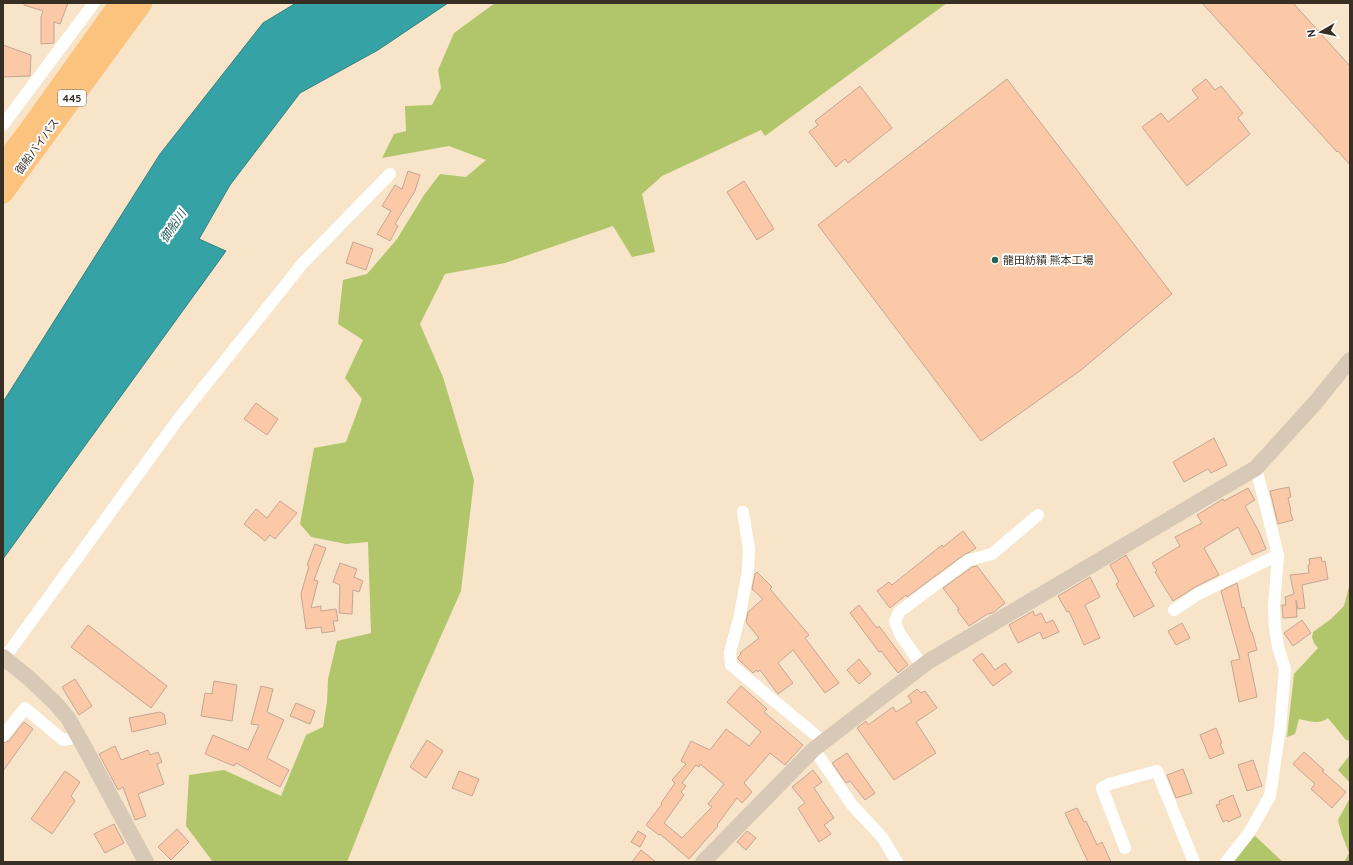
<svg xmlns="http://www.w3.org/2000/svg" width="1353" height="865" font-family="Overpass,'Noto Sans JP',sans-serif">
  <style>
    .green { fill: #b1c66a }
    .water { fill: #35a3a5; stroke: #36807e }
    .building { fill: #fbc8a8; stroke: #c3a694; fill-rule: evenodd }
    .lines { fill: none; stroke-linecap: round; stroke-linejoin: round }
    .street { stroke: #fff; stroke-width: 12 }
    .secondary { stroke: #d8c8b6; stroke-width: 16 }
    .highway { stroke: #fbc37d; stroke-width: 21 }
    .poi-dot { fill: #226454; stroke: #fff; stroke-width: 1.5 }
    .labels { text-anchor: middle; stroke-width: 4; stroke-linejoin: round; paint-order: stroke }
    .shield { fill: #fff; stroke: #736d66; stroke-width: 1 }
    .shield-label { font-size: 10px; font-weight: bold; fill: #372f24 }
    .street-label { font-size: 11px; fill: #372f24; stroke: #fff }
    .poi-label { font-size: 11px; fill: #372f24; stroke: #fff; text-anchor: start }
    .water-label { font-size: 12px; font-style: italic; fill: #1f5b5b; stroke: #fff }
  </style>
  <rect width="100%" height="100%" fill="#f8e5c9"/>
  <!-- green -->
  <path class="green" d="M495,3H947L765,136L761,130L662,176L642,194L655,252L632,257L613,226L505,263L445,274L420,324L443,377L474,480L461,591L417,690L387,761L347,862H213L186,826L189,775L224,770L281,796L306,735L323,727L327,702L328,679L337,641L371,633L368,542L346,544L311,537L300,524L314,448L346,442L362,399L345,378L363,340L338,324L343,280L367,274L397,239L424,195L440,174L466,177L486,160L449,146L382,158L394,134L406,131L405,106L432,105L441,88L438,70L454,33Z
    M1350,583V741L1346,740L1328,718C1320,725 1309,721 1299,719L1295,734L1287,737L1294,674L1318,648L1314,643L1312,637L1313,632L1331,619L1344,606Z
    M1350,755V783L1338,770Z
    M1350,798V862H1344L1349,853L1342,835L1338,820Z
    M1254,835L1283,862H1232Z"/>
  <!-- water -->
  <path class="water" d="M296,3H448L378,50L300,93L230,185L199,239L226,251L3,559V402L160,154L263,23Z"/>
  <!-- building -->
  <path class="building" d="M24,3H68L60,24L54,22V43L41,44V17L43,11L24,5Z
    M1202,3H1293L1350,66V165L1338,151L1337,152Z
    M3,45L31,55L30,76L3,77Z
    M1007,79L1172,294L1081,370L981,441L818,225Z
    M1206,79L1215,90L1221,86L1243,113L1238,118L1250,134L1187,186L1142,127L1161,113L1168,122L1198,98L1192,90Z
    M860,86L892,128L848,163L845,159L836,167L809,132L818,125L815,121Z
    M408,171L420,175L415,191L395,224L398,226L390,241L377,234L391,211L382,206L395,185L402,189Z
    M744,181L774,229L757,240L727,192Z
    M353,242L373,249L366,270L346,263Z
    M256,403L278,419L267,435L244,419Z
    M1214,438L1227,465L1211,473L1208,469L1184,482L1173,462Z
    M1289,487L1291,497L1288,498L1291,511H1290L1293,520L1278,524L1270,491Z
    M1248,488L1255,500L1245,506L1259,532L1266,549L1252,555L1238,527L1204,548L1219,575L1195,587L1173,601L1155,572L1157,571L1152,563L1180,546L1175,537L1202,523L1197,515L1223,499L1224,501Z
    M280,501L297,513L275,539L270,535L265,541L244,524L256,509L267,518Z
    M963,531L976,548L970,552L965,554L907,597L906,595L890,608L877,591L889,582L892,585L942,545L943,547Z
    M315,544L326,548L314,580L318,581L311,608L321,606V611L336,609L338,621H333L335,631L322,633L321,627L306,629L301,594L309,566L307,565Z
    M1126,555L1154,606L1134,617L1116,584L1119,582L1110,565Z
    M1321,557L1322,562L1325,561L1328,579L1302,585L1305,608L1298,609L1296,600L1297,617L1283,618L1282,605H1286L1285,597L1294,594L1290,575L1309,573L1308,565L1310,564L1309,559Z
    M340,563L357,569L354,577L363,581L359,592L353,590L352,614L339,613L340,585L333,582Z
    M977,566L1005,603L994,612L989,614V613L969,626L957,610L959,609L943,588L972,567Z
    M757,572L772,587L770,589L809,635L805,638L839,683L825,693L793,650L778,663L793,683L778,694L760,670L758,672L757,670L753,673L738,659V657L741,654L740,653L759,638L746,622L748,612L763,599L752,589L755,574Z
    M1090,577L1100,597L1085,605L1100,638L1084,645L1069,611L1067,612L1058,596Z
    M1237,583L1242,608L1244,607L1251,632H1252L1257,650L1248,653L1257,697L1239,702L1231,661L1240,659L1221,591Z
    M859,605L877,628L879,626L908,665L898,673L881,651L879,652L850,613Z
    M1033,611L1035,616L1041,613L1046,623L1053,620L1059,632L1043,639L1040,632L1018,643L1009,625Z
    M1302,620L1311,633L1293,646L1284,633Z
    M1182,623L1190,638L1176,645L1168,631Z
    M88,625L167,686L151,708L71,647Z
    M982,653L995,670L1005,663L1012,672L993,686L973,660Z
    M859,659L871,674L859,684L847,670Z
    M75,679L92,706L79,715L62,687Z
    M214,681L237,685L232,721L201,716L205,693L212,694Z
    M261,686L273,689L267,712L284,720L267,758L289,770L280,787L236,763L234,766L205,754L213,735L248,750L259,725L251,724Z
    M741,686L767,709L764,712L803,745L785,765L770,753L744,783L752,792L742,803L737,798L717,825L718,826L689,859L660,834L659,835L646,825L662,804L661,803L675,783L672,780L686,764L681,761L691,741L710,750L726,729L749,746L761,732L727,702ZM700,764L724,784L708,804L712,807L682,838L664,823L684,795L681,792L686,786L682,783L696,765L699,767Z
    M917,689L921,693L925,691L937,708L916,722L936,753L894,780L857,728L866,721L868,725L893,707L896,712L912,702L908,696Z
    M296,703L315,711L310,724L290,716Z
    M160,712L164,714L166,724L132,732L129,718Z
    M24,722L33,729L3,771V743L9,741Z
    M1216,728L1222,743L1220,744L1224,753L1210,759L1200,735Z
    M427,740L443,751L426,778L410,767Z
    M115,746L121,760L148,750L150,755L158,752L162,762L157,764L164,784L138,794L146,816L135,820L123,787L118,790L99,754Z
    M1304,752L1324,770L1322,771L1346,792L1332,808L1311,789L1315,784L1293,764Z
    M847,753L875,793L865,800L850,781L846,783L832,763Z
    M1253,760L1262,786L1247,791L1238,765Z
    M1183,769L1192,793L1176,798L1167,775Z
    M813,770L822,782L814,788L834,818L824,825L831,834L819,842L798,808L805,803L792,787Z
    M65,771L80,782L71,796L75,801L52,834L31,819Z
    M459,771L479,779L472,796L452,788Z
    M1233,795L1241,816L1228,822L1227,820L1223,822L1216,805L1220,804L1219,801Z
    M1077,808L1084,822L1086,821L1097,845L1102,842L1111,862H1088L1065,813Z
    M114,824L124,843L105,853L94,834Z
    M177,829L189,842L171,860L158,847Z
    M638,831L646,836L640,847L631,842Z
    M747,831L756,838L746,850L737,842Z
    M641,850L656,862H632Z"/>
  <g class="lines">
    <!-- street -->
    <path class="street" d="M3,125L94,3
      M743,512L749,549L748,570L740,615L730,652L731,665L824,742
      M1174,610L1198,594L1278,555
      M3,660L179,418L303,263L390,174
      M923,667L900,634L895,622L899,612L969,560L992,554L1038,515
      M3,736L25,708L63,740L79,737
      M814,749L852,805L882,837L897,862
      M1125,848L1102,788L1109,784L1157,771L1194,862
      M1226,862L1249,833L1270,796L1280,728L1285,669L1278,647L1275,628L1274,606L1278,555L1256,468"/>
    <!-- secondary -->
    <path class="secondary" d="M3,657L30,679L56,704L68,718L87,752L146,862
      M703,862L814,749L929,661L1256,468L1315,403L1350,360"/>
    <!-- highway -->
    <path class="highway" d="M3,164L27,133L120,3
      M3,193L142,3"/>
  </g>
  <!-- markers -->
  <circle class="poi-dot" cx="995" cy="260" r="4"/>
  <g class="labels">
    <!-- shield labels -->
    <rect class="shield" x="58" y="90" width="28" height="16" rx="3"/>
    <g class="shield-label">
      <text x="72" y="102">445</text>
    </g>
    <!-- street labels -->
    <g class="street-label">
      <text transform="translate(37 146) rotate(-54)" y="4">御船バイパス</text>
    </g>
    <!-- poi labels -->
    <g class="poi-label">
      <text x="1003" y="264">龍田紡績 熊本工場</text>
    </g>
    <!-- water labels -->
    <g class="water-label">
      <text transform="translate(173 226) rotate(-56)" y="4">御船川</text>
    </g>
  </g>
  <!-- border -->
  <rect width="1353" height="865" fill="none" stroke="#372f24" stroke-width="8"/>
  <!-- north arrow -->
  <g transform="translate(1321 32) rotate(261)" stroke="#ffffff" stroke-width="3" paint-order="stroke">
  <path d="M0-3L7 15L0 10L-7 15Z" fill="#372f24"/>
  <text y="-6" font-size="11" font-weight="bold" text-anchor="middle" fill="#372f24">N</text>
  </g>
</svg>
